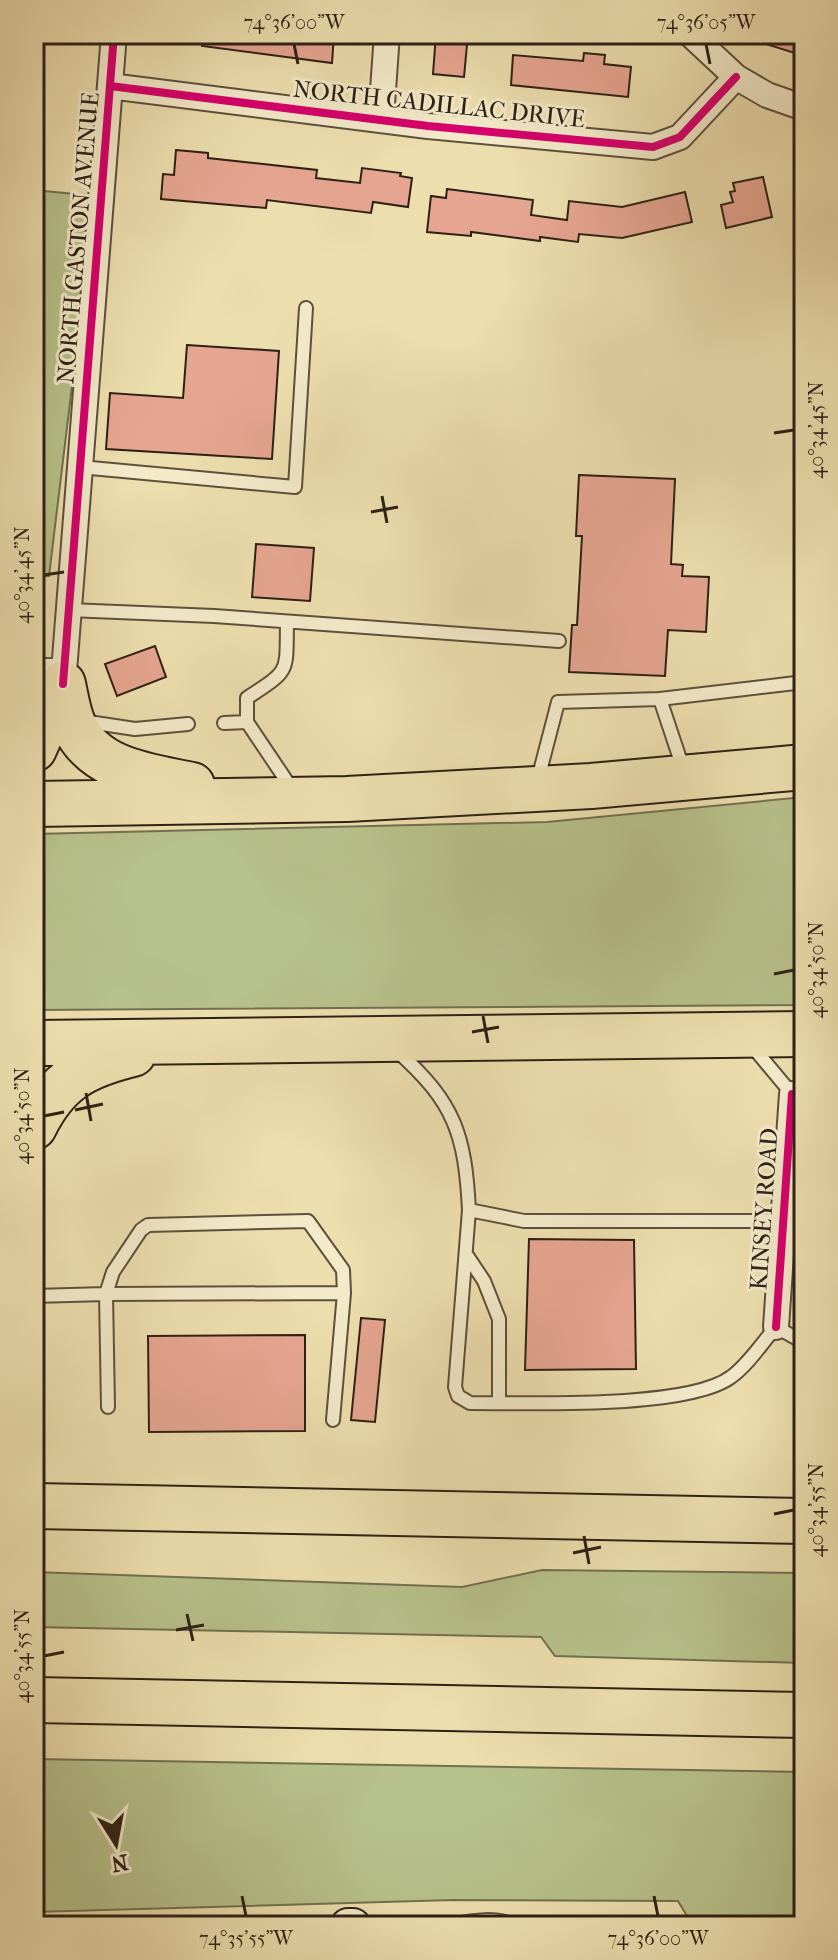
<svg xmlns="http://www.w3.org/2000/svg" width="838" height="1960" font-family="'IM FELL French Canon',serif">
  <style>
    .green { fill: #b7c18b; stroke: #727050; stroke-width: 2 }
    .building { fill: #e6a591; stroke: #2d2016; stroke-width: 2 }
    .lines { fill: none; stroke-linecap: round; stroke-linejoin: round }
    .lane-casing { stroke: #5d503c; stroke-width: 16 }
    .street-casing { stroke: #5d503c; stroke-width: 28 }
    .secondary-casing { stroke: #2d2016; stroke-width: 38 }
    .highway-casing { stroke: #2d2016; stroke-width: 48 }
    .lane { stroke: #f3eaca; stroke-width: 12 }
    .street { stroke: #f3eaca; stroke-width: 24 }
    .secondary { stroke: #f3eaca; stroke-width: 34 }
    .highway { stroke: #eddeae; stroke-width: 44 }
    .cycleway-casing { stroke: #f3eaca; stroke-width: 13 }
    .cycleway { stroke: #d6006c; stroke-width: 8 }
    .ticks { fill: none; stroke: #2d2016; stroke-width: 3 }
    .labels { text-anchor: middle; stroke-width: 6; stroke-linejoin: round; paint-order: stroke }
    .street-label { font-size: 24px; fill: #2d2016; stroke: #f3eaca }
    .neatline { fill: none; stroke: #2d2016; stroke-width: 3 }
    .ticks-label { font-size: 20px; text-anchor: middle; fill: #2d2016 }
  </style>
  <rect width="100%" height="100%" fill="#eddeae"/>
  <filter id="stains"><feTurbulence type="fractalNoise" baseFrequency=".0025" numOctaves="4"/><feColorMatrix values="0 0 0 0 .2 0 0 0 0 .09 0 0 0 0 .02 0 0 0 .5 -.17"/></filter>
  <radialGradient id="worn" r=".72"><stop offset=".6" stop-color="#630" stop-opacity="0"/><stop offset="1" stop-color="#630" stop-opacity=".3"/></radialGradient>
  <!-- green -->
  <path class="green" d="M34,190L95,196L49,576L34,577Z
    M804,797V1005L34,1010V834L547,822Z
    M542,1570L804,1573V1663L555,1656L541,1637L34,1627V1572L462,1587Z
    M34,1759L804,1772V1926H693L678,1901L453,1900L34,1912Z"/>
  <!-- building -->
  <path class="building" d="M203,34H334L332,63L202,46Z
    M436,34H468L464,77L433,74Z
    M748,34H804V56L747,38Z
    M584,53L605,55L604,64L631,67L628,97L511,85L513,55L583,61Z
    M176,150L208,153V158L317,170L316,178L360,183L362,168L401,173L400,176L412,178L408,207L373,202L371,213L267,200L266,208L161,199L163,174L174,175Z
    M763,177L772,217L726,228L721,205L733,202L730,192L735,191L733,183Z
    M447,189L533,200L531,215L567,220L569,201L622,207L685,192L692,222L622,238L579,234L578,242L540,237V241L471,232V236L427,232L431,196L446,198Z
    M187,345L279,351L272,459L106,449L110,393L183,398Z
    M579,475L675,479L671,564L683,565L682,576L709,577L706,632L668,630L665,676L569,672L572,625H577L582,536H576Z
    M256,544L314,548L310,601L252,597Z
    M155,646L166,677L117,696L105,664Z
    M529,1239L634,1240L636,1369L525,1370Z
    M361,1318L385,1320L375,1422L351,1420Z
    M305,1335V1431L149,1432L148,1336Z"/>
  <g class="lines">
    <!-- lane casing -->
    <g class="lane-casing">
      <path id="lane" d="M80,467L295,487L306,308
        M69,610L214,616L559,641
        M287,622C286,674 291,669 247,698V722L292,789
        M34,665H64
        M660,699L804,682
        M82,721L135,729L188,724
        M224,723L247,722
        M538,779L558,702L660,699L684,771
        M752,1046L792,1094L804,1080
        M397,1051C455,1103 465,1134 469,1210
        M783,1221H524L469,1210L455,1387L458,1396L470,1403C528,1403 688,1409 731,1377C748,1365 762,1343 776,1327L803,1342L804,1407
        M466,1254L484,1281L499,1319V1403
        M34,1296L106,1294L113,1272L141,1230L148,1225L308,1221L343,1270L344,1293L333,1420
        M108,1407L106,1294L344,1293
        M442,1926C466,1922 494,1915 516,1926"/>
    </g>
    <!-- street casing -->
    <g class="street-casing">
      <path id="street" d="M690,34L736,77L767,95L804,108
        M110,86L428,126L653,147L680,137L736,77
        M381,118L387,34
        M63,684L114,34
        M776,1327L792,1094"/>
    </g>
    <!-- secondary casing -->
    <g class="secondary-casing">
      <path id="secondary" d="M348,1926H353"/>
    </g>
    <!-- highway casing -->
    <g class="highway-casing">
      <path id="highway" d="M63,684C66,698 68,713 74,726C95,771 149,776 192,785
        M34,749L63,684
        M34,804L347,799L591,786L804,767
        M34,1043L804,1034
        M34,1127C57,1080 84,1066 133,1054
        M34,1506L804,1521
        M34,1700L804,1715"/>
    </g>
    <!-- lane -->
    <use href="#lane" class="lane"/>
    <!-- street -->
    <use href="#street" class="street"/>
    <!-- secondary -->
    <use href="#secondary" class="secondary"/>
    <!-- highway -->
    <use href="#highway" class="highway"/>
    <!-- cycleway casing -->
    <g class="cycleway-casing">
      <path id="cycleway" d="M110,86L428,126L653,147L680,137L736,77
        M63,684L114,34
        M776,1327L792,1094"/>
    </g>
    <!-- cycleway -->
    <use href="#cycleway" class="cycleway"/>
  </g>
  <!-- ticks -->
  <path class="ticks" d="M294,44L298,64M706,44L710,64M774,433L794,430M382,496L387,523M371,512L398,507M44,575L64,572M774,974L794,970M483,1016L488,1043M472,1032L499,1027M86,1093L91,1121M75,1110L103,1104M44,1116L64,1112M774,1514L794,1510M584,1536L589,1564M573,1553L601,1547M187,1614L193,1641M176,1630L204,1625M44,1656L64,1652M242,1896L246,1916M654,1896L658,1916"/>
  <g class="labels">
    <!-- street labels -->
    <g class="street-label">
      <text transform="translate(439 104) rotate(6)" y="8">NORTH CADILLAC DRIVE</text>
      <text transform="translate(78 238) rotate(-85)" y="8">NORTH GASTON AVENUE</text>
      <text transform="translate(764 1209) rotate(-86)" y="8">KINSEY ROAD</text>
    </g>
  </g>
  <!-- margin -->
  <rect width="838" height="1960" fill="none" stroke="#eddeae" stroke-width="88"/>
  <!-- north arrow -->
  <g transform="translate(116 1844) rotate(169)" stroke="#f3eaca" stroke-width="6" paint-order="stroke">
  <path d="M0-6L14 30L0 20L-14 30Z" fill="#2d2016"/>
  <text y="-12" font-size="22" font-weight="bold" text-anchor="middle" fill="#2d2016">N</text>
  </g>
  <rect x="44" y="44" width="750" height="1872" class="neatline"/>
  <g class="ticks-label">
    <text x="294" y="29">74°36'00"W</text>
    <text x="706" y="29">74°36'05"W</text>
    <text transform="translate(816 430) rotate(-90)" y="7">40°34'45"N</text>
    <text transform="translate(22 575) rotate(-90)" y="7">40°34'45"N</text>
    <text transform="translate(816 970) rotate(-90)" y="7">40°34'50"N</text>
    <text transform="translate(22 1116) rotate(-90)" y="7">40°34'50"N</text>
    <text transform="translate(816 1510) rotate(-90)" y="7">40°34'55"N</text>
    <text transform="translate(22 1656) rotate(-90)" y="7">40°34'55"N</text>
    <text x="246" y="1945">74°35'55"W</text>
    <text x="658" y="1945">74°36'00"W</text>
  </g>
  <rect width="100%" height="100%" filter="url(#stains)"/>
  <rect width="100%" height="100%" fill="url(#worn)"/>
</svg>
